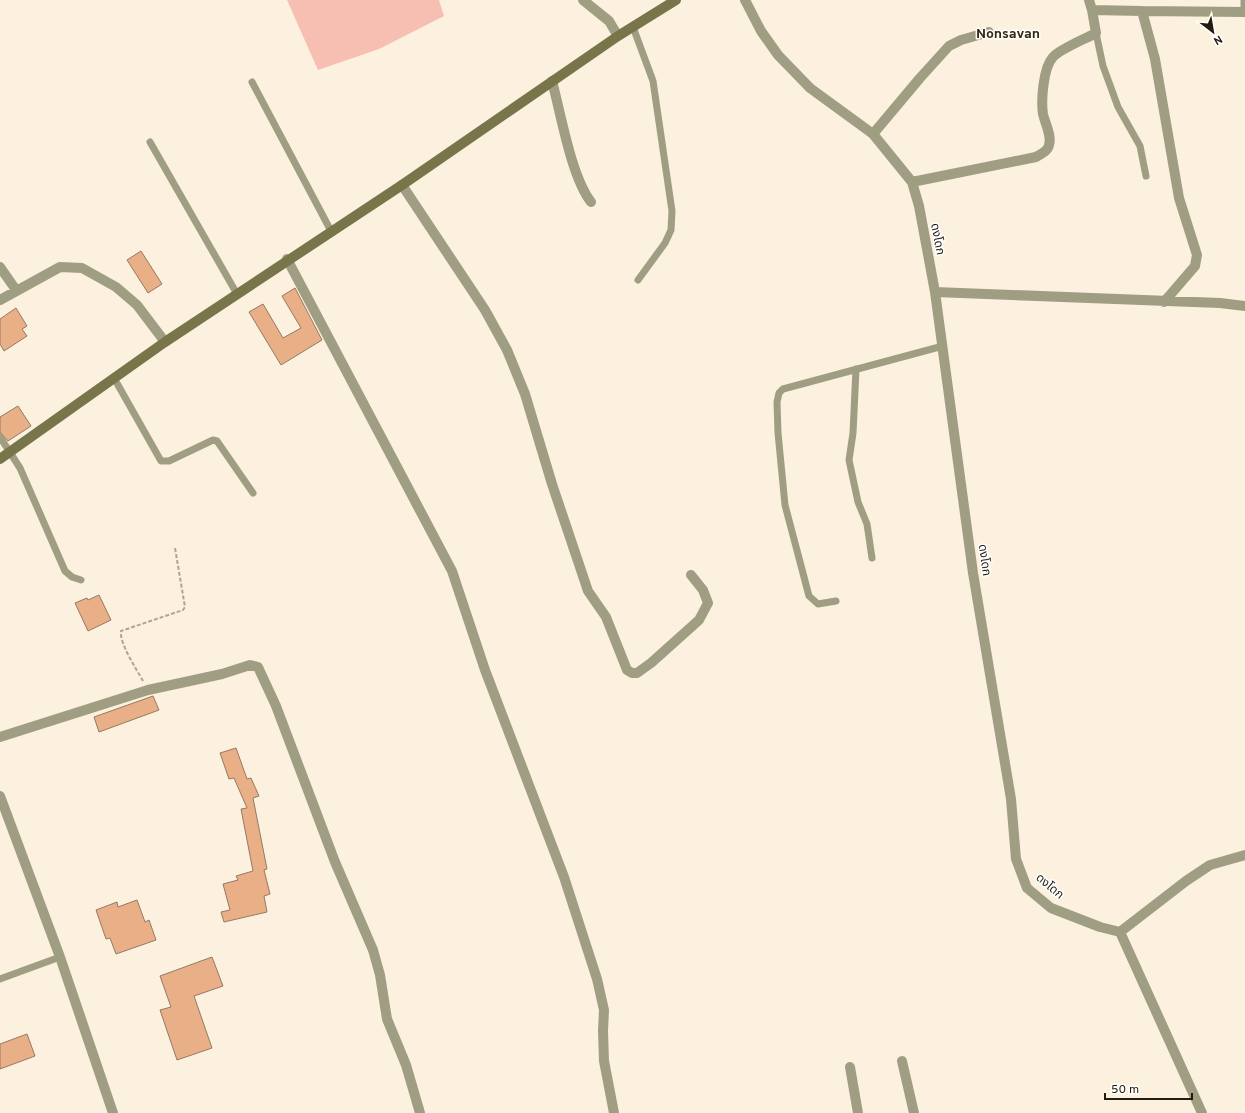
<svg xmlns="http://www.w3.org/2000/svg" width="1245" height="1113" font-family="Overpass,'Noto Sans Thai',sans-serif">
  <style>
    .green { fill: #f7bfb2 }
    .building { fill: #e9af86; stroke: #957965 }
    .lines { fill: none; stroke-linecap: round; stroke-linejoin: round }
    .path { stroke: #afa495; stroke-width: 2; stroke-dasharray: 4 2; stroke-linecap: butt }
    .lane { stroke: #a09e82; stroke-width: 7 }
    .street { stroke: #a09e82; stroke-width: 10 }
    .secondary { stroke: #79754b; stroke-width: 10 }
    .labels { text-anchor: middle; stroke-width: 3; stroke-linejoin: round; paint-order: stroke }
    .street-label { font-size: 12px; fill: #221b10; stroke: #fff }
    .quarter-label { font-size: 14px; font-weight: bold; fill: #36270d; stroke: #fff }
  </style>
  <rect width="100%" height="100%" fill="#fcf0de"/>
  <!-- green -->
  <path class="green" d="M287,0H439L444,16L379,49L318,70Z"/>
  <!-- building -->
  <path class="building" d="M141,251L162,284L148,293L127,260Z
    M295,288L322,340L281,365L249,312L263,304L283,338L301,328L282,296Z
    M16,308L27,326L22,329L27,336L4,351L0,344V319Z
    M18,406L31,426L8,441L0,432V417Z
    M99,595L111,620L88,631L75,603L87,598L88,600Z
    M153,696L159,710L99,732L94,717Z
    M236,748L247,779L251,778L259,796L253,798L267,869L264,870L270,894L264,896L267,912L224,922L221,912L230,910L223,884L238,880L236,876L253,871L241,809L247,808L234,778L229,779L220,753Z
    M137,900L145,922L149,920L156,940L116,954L110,938L106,939L96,910L117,902L118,907Z
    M212,957L223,986L194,996L212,1048L177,1060L160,1010L171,1007L160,976Z
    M27,1034L35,1056L0,1069V1044Z"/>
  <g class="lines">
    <!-- path -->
    <path class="path" d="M143,681C137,670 119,643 121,631L183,610L185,607L175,548"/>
    <!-- lane -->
    <path class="lane" d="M1244,0V12
      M633,27L653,81L672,211L671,230L665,243L638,280
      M1096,33L1103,66L1118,107L1140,146L1146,176
      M252,82L331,231
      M150,142L237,294
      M856,369L853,433L849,460L858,502L867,524L872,558
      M114,378L161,461H169L213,440L217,441L253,493
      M0,437L20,468L65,571L72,577L81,580
      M836,601L818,604L809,596L785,505L778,433L777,402L779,393L783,389L943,346
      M0,979L60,957"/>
    <!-- street -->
    <path class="street" d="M583,0L609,21L618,36
      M745,0L761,31L778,55L810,88L873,134L912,182L919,206L935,292L973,573L1011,799L1016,859L1027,888L1051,908L1100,927L1120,932L1202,1113
      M1089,0L1092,10L1142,11L1155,59L1179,198L1197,255L1195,266L1164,302
      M1142,11L1245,12
      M552,81C561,114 571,176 591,202
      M873,134L920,78L949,46L961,40L989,32
      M912,182L1036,157C1041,154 1048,151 1049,145C1052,136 1045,123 1043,114C1041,101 1043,68 1053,57C1060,49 1085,39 1096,33L1092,10
      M402,185L485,310L507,350L525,394L552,484L588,591L606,617L627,670L632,673H637L651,663L699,620L708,603L703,590L691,575
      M287,259L452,571L485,670L564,877L597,979L604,1010L603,1031L604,1061L614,1113
      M0,267L16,290
      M935,292L1220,303L1245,306
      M0,300L60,267L82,268L116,287L137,305L165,342
      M0,737L148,690L222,674L250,665L258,667L276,706L335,862L373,950L380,975L387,1019L406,1065L420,1113
      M0,796L60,957L113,1113
      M1120,932L1186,881L1210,865L1245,855
      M902,1061L914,1113
      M850,1067L858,1113"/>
    <!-- secondary -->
    <path class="secondary" d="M0,459L165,342L402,185L618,36L676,0"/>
  </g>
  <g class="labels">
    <!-- street labels -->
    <g class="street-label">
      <text transform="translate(938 239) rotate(79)" y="4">ดงโดก</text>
      <text transform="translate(985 560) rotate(82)" y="4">ดงโดก</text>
      <text transform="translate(1050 886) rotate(40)" y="4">ดงโดก</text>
    </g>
    <!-- quarter labels -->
    <g class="quarter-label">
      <text x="1008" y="38">Nonsavan</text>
    </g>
  </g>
  <!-- north arrow -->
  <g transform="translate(1213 32) rotate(149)" stroke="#ffffff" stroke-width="3" paint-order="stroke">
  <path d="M0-3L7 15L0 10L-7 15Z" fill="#221b10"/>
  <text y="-6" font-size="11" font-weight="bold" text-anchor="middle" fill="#221b10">N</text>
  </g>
  <!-- scale -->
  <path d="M1105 1093v6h87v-6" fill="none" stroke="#221b10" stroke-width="2"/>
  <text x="1111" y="1093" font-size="12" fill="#221b10" stroke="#ffffff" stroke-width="3" paint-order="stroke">50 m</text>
</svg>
